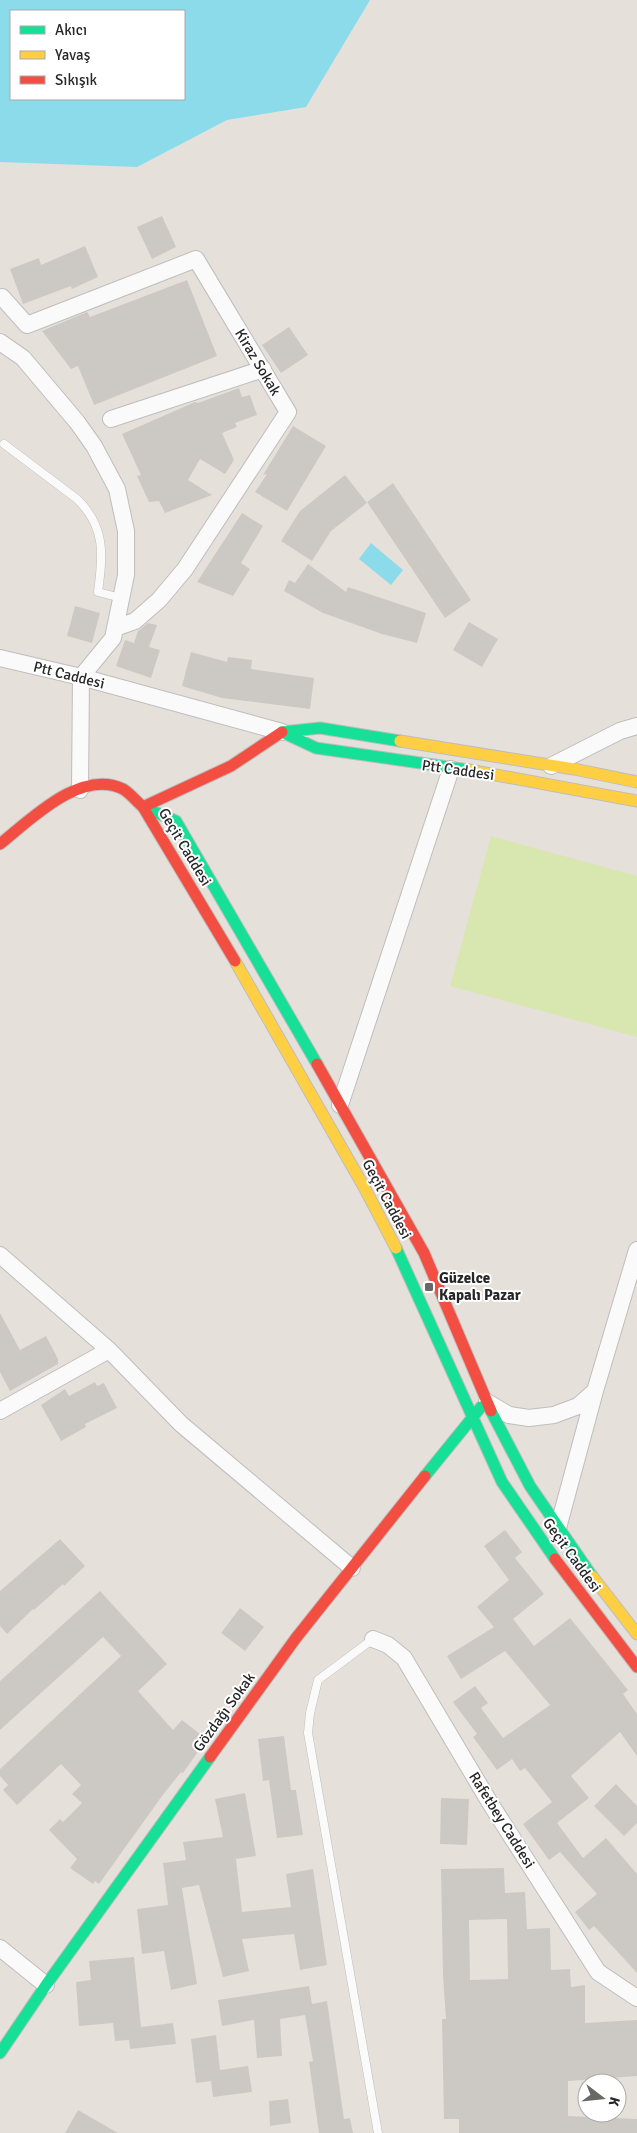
<svg xmlns="http://www.w3.org/2000/svg" width="637" height="2133" font-family="Signika,sans-serif">
  <style>
    .pitch { fill: #d8e6b0 }
    .water { fill: #8cdbea; fill-rule: evenodd }
    .building { fill: #ccc9c5; fill-rule: evenodd }
    .lines { fill: none; stroke-linecap: round; stroke-linejoin: round }
    .lane-casing { stroke: #bfbdbd; stroke-width: 9 }
    .street-casing { stroke: #bfbdbd; stroke-width: 18 }
    .fast-casing { stroke: #bfbdbd; stroke-width: 13 }
    .slow-casing { stroke: #bfbdbd; stroke-width: 13 }
    .jam-casing { stroke: #bfbdbd; stroke-width: 13 }
    .lane { stroke: #fbfafa; stroke-width: 8 }
    .street { stroke: #fbfafa; stroke-width: 16 }
    .fast { stroke: #16e098; stroke-width: 11 }
    .slow { stroke: #ffcf43; stroke-width: 11 }
    .jam { stroke: #f24e42; stroke-width: 11 }
    .poi-dot { fill: #6a6866; stroke: #fff; stroke-width: 2 }
    .labels { text-anchor: middle; stroke-width: 4; stroke-linejoin: round; paint-order: stroke }
    .street-label { font-size: 15px; fill: #272727; stroke: #fff }
    .poi-label { font-size: 15px; font-weight: bold; fill: #272727; stroke: #fff; text-anchor: start }
  </style>
  <rect width="100%" height="100%" fill="#e6e0db"/>
  <!-- pitch -->
  <path class="pitch" d="M491,836L637,876V1037L450,986Z"/>
  <!-- water -->
  <path class="water" d="M0,0H370L306,107L227,120L137,167L0,162ZM11,11H184V99H11Z
    M371,543L403,570L391,585L359,559Z"/>
  <!-- building -->
  <path class="building" d="M162,216L176,247L152,259L137,227Z
    M85,246L98,277L72,289L71,286L23,304L10,269L39,258L41,265Z
    M187,280L217,356L94,405L78,366L71,369L42,331L87,312L90,317Z
    M289,327L308,355L281,373L262,345Z
    M239,388L242,397L250,395L257,415L235,423L237,427L222,433L234,460L225,474L200,459L188,480L212,495L165,513L159,501L149,502L137,476L141,475L122,434L195,402L198,403Z
    M293,426L326,446L287,511L255,492L267,474L263,475Z
    M345,475L367,503L331,531L312,561L281,541L300,511Z
    M393,483L471,600L445,618L367,502Z
    M242,513L263,526L241,563L250,569L233,596L197,582Z
    M308,564L346,592L348,587L426,613L417,643L382,634L323,613L284,591L289,580L295,583Z
    M75,606L100,613L92,643L67,636Z
    M469,622L498,639L482,667L453,650Z
    M148,623L157,625L149,647L160,650L151,678L116,666L125,640L134,643L138,631Z
    M191,652L227,662L228,657L252,660L251,669L314,678L310,709L222,698L182,686Z
    M0,1313L20,1350L46,1336L58,1359V1364L10,1391L0,1372Z
    M95,1382L97,1386L104,1383L117,1408L85,1424L86,1427L61,1441L41,1405L65,1389L69,1396Z
    M505,1530L522,1552L515,1558L544,1594L513,1619L534,1646L570,1618L628,1690L623,1694L637,1714V1756L620,1732L571,1776L589,1798L557,1823L583,1858L606,1838L637,1874V1973L594,1926L589,1930L575,1912L597,1894L560,1852L549,1860L523,1824L552,1802L525,1768L520,1771L512,1759L497,1770L473,1737L477,1734L453,1702L475,1686L488,1703L481,1708L503,1738L550,1705L505,1651L461,1679L447,1656L494,1627L477,1607L509,1580L484,1546Z
    M60,1539L85,1566L64,1586L63,1584L34,1610L33,1609L7,1634L0,1626V1591Z
    M100,1591L167,1664L138,1691L173,1730L182,1720L200,1734L197,1738L204,1743L183,1773L181,1772L162,1796L99,1884L95,1881L93,1884L70,1868L77,1859L49,1830L60,1819L63,1822L82,1803L72,1794L81,1785L61,1764L17,1805L3,1790L8,1785L0,1776V1769L121,1656L103,1637L0,1730V1681Z
    M240,1608L264,1627L245,1651L221,1633Z
    M284,1736L291,1790H296L303,1835L277,1838L269,1780L263,1781L258,1739Z
    M616,1784L637,1806V1823L624,1836L594,1806Z
    M245,1793L256,1856L236,1859L242,1912L291,1907L286,1874L313,1869L327,1965L300,1970L294,1934L242,1939L249,1971L223,1977L199,1885L182,1888L197,1984L171,1990L164,1951L142,1954L137,1909L168,1905L163,1863L186,1860L183,1842L223,1837L215,1799Z
    M441,1798L469,1799L467,1845L440,1844Z
    M504,1868L505,1893L525,1892L527,1929L550,1928L551,1970L570,1969L571,1987L585,1985V2023L637,2020V2076L568,2081V2116L637,2119V2133H459V2119H444L442,2019H446L443,1976L441,1869ZM507,1919L508,1979L470,1980L469,1920Z
    M134,1957L141,2027L173,2023L176,2044L130,2049L129,2040L115,2041L113,2023L79,2026L76,1982L91,1980L89,1961Z
    M309,1986L312,2004L327,2001L344,2119L350,2118L353,2133H319L309,2062L313,2061L305,2015L280,2019L282,2056L257,2058L254,2020L222,2026L218,2000Z
    M216,2035L220,2070L248,2066L252,2092L213,2097L211,2081L196,2083L191,2039Z
    M288,2099L291,2123L270,2126L269,2101Z
    M78,2110L118,2133H65Z"/>
  <g class="lines">
    <!-- lane casing -->
    <g class="lane-casing">
      <path id="lane" d="M4,444L77,499C106,527 103,555 98,592L121,598
        M373,1639L318,1680L310,1713L308,1733L378,2133"/>
    </g>
    <!-- street casing -->
    <g class="street-casing">
      <path id="street" d="M2,297L27,325L196,259L288,412L185,569L159,600L135,621L115,628
        M0,342L23,358L77,422L94,446L117,489L126,531V575L113,638L81,677L80,790
        M111,419L263,369
        M0,658L81,677L282,732
        M551,766L620,731L637,726
        M340,1105L451,769
        M0,1255L109,1350L181,1424L352,1568
        M487,1402L509,1415L529,1418L554,1415L578,1406L595,1391
        M0,1411L109,1350
        M558,1528L595,1391L637,1250
        M373,1639L388,1645L404,1658L490,1803L598,1972L637,1998
        M0,1948L46,1985"/>
    </g>
    <!-- fast casing -->
    <g class="fast-casing">
      <path id="fast" d="M400,741L320,728L282,732L316,748L469,770
        M143,807L176,821L317,1064
        M396,1248L502,1482L555,1559
        M491,1411L530,1486L592,1576
        M425,1476L481,1407
        M0,2053L46,1985L210,1757"/>
    </g>
    <!-- slow casing -->
    <g class="slow-casing">
      <path id="slow" d="M400,741L574,769L637,782
        M469,770L637,801
        M235,961L364,1187L396,1248
        M592,1576L637,1634"/>
    </g>
    <!-- jam casing -->
    <g class="jam-casing">
      <path id="jam" d="M143,807L231,766L282,732
        M0,844C30,820 81,768 123,789C130,793 137,802 143,807L235,961
        M317,1064L424,1253L491,1411
        M555,1559L637,1667
        M210,1757L296,1638L425,1476"/>
    </g>
    <!-- lane -->
    <use href="#lane" class="lane"/>
    <!-- street -->
    <use href="#street" class="street"/>
    <!-- fast -->
    <use href="#fast" class="fast"/>
    <!-- slow -->
    <use href="#slow" class="slow"/>
    <!-- jam -->
    <use href="#jam" class="jam"/>
  </g>
  <!-- markers -->
  <rect class="poi-dot" x="424" y="1282" width="10" height="10" rx="2.5"/>
  <g class="labels">
    <!-- street labels -->
    <g class="street-label">
      <text transform="translate(258 362) rotate(59)" y="5">Kiraz Sokak</text>
      <text transform="translate(69 675) rotate(14)" y="5">Ptt Caddesi</text>
      <text transform="translate(458 770) rotate(8)" y="5">Ptt Caddesi</text>
      <text transform="translate(185 847) rotate(59)" y="5">Geçit Caddesi</text>
      <text transform="translate(387 1199) rotate(62)" y="5">Geçit Caddesi</text>
      <text transform="translate(572 1555) rotate(54)" y="5">Geçit Caddesi</text>
      <text transform="translate(224 1712) rotate(-54)" y="5">Gözdağı Sokak</text>
      <text transform="translate(502 1820) rotate(58)" y="5">Rafetbey Caddesi</text>
    </g>
    <!-- poi labels -->
    <g class="poi-label">
      <text x="439" y="1283">Güzelce<tspan x="439" dy="17">Kapalı Pazar</tspan></text>
    </g>
  </g>
  <!-- legend -->
  <rect x="10" y="10" width="175" height="90" fill="#ffffff" stroke="#a9a9a9"/>
  <rect x="20" y="26" width="25" height="8" fill="#16e098" stroke="#a9a9a9"/>
  <text x="55" y="35" font-size="15" fill="#272727">Akıcı</text>
  <rect x="20" y="51" width="25" height="8" fill="#ffcf43" stroke="#a9a9a9"/>
  <text x="55" y="60" font-size="15" fill="#272727">Yavaş</text>
  <rect x="20" y="76" width="25" height="8" fill="#f24e42" stroke="#a9a9a9"/>
  <text x="55" y="85" font-size="15" fill="#272727">Sıkışık</text>
  <!-- north arrow -->
  <g transform="translate(602 2098) rotate(106)"><circle r="24" fill="#ffffff" stroke="#a9a9a9"/>
  <path d="M0-4L9 19L0 12L-9 19Z" fill="#6a6866"/>
  <text y="-8" font-size="14" font-weight="bold" text-anchor="middle" fill="#272727">K</text>
  </g>
</svg>
